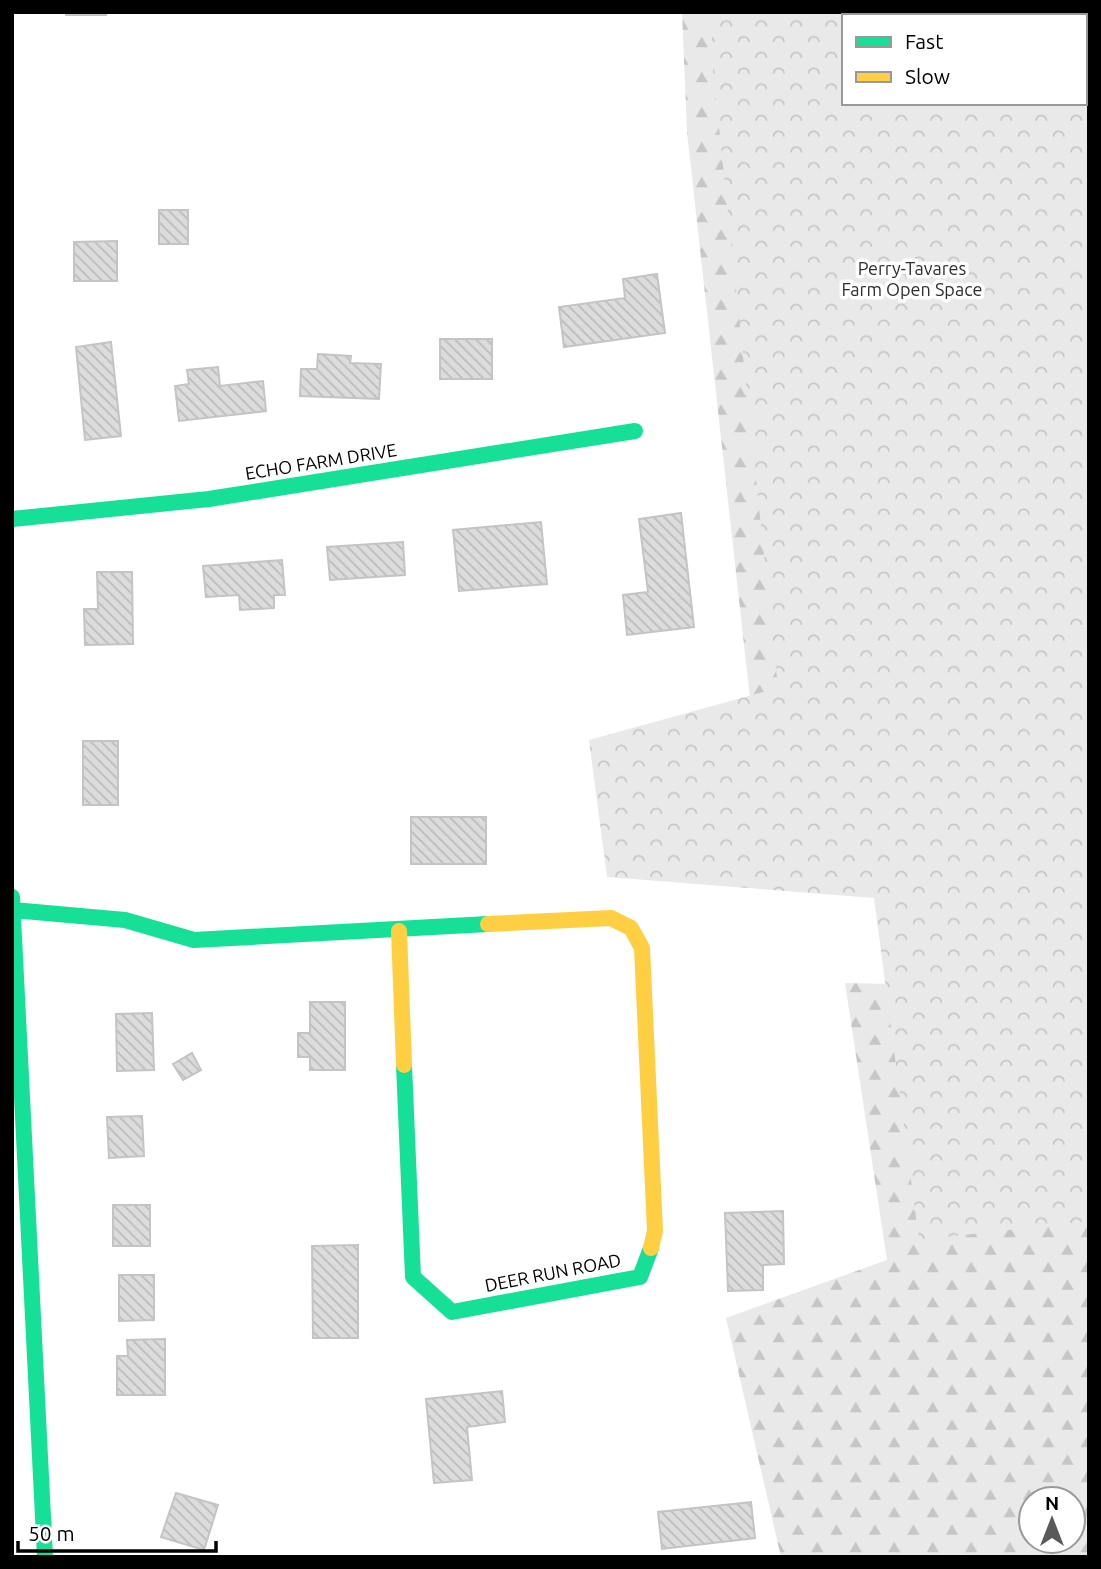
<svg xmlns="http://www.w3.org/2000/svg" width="1101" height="1569" font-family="Ubuntu,sans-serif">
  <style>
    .forest { fill: url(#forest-firs); fill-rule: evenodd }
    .park { fill: url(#park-crowns); fill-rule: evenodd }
    .building { fill: url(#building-back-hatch); stroke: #c4c4c4; stroke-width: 2 }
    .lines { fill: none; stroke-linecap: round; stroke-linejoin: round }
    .fast { stroke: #16e098; stroke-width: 16 }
    .slow { stroke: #ffcf43; stroke-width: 16 }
    .labels { text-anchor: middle; stroke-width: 7; stroke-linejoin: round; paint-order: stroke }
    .park-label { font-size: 18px; fill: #2e2e2e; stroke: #fff }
    .street-label { font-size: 18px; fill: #000; stroke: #fff }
  </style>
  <defs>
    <pattern id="forest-firs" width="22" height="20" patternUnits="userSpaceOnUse" patternTransform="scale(1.75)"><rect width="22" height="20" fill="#e9e9e9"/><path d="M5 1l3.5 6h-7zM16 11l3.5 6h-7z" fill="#c6c6c6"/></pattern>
    <pattern id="park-crowns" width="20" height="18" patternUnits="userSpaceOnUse" patternTransform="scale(1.75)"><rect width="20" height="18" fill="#e9e9e9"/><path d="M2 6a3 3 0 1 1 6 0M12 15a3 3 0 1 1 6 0" fill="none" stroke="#c6c6c6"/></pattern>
    <pattern id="building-back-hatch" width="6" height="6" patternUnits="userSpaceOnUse" patternTransform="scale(1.75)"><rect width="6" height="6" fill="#dcdcdc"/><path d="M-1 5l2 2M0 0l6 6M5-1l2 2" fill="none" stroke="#bbb"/></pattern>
  </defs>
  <rect width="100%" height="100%" fill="#fff"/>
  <!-- forest -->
  <path class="forest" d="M682,12H1089V1557H781L726,1318L887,1260L845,983L991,986L833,642L755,744L687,132ZM844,16H1085V103H844ZM1031,1499H1073V1541H1031Z"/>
  <!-- park -->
  <path class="park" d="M711,12H1089V1221L919,1240L874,898L607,877L589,740L778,688L713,71ZM844,16H1085V103H844Z"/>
  <!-- building -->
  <path class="building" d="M66,12H106V15H66Z
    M159,210H188V244H159Z
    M117,241V281H74V242Z
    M657,274L665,333L564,347L559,307L625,298L623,279Z
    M440,339H492V379H440Z
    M111,342L121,436L85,440L76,347Z
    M318,354L351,356L350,363L381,364L379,399L300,396L301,369H317Z
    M218,367L220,386L263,381L266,411L179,421L175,386L189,384L187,370Z
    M681,513L694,627L627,635L623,595L648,592L639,519Z
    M541,522L547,584L459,591L453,530Z
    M403,542L405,575L330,580L327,547Z
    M282,560L285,595H274V608L240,610L239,595L206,597L203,566Z
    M97,572H132L133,644L85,645L84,609H98Z
    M83,741H118V805H83Z
    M411,817H486V864H411Z
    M310,1002H345V1070H310V1057H298V1033H310Z
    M152,1013L154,1070L117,1071L116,1014Z
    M192,1053L201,1070L183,1080L173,1064Z
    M142,1116L144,1156L109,1158L107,1117Z
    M113,1205H150V1246H113Z
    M783,1211L784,1264L763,1265V1290L728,1291L725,1213Z
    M358,1245V1338H313L312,1246Z
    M119,1275H154V1320L119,1321Z
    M165,1339V1395H117V1356H128L127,1340Z
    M502,1391L505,1422L467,1427L472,1480L434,1483L426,1399Z
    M176,1493L218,1505L204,1550L161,1537Z
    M751,1502L755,1538L662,1549L658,1512Z"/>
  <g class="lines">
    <!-- fast -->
    <path class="fast" d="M12,519L209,499L635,431
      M12,897L45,1557
      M13,910L125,920L194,940L488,924
      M404,1065L413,1277L452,1312L640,1277L651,1248"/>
    <!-- slow -->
    <path class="slow" d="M488,924L611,918L631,928L642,948L655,1231L651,1248
      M399,931L404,1065"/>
  </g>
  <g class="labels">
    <!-- park labels -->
    <g class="park-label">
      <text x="912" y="275">Perry-Tavares<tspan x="912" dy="21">Farm Open Space</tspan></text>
    </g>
    <!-- street labels -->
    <g class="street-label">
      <text transform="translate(321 462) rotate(-9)" y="6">ECHO FARM DRIVE</text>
      <text transform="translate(553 1273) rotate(-11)" y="6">DEER RUN ROAD</text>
    </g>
  </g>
  <!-- border -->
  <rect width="1101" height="1569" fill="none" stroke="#000000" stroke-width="28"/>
  <!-- legend -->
  <rect x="842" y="14" width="245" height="91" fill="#ffffff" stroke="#999999" stroke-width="2"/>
  <rect x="856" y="37" width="35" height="10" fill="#16e098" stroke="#999999" stroke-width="2"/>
  <text x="905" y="49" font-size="21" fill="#000000">Fast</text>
  <rect x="856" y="72" width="35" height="10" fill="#ffcf43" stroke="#999999" stroke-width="2"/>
  <text x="905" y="84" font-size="21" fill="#000000">Slow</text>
  <!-- north arrow -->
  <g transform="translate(1052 1520)"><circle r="33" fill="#ffffff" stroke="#999999" stroke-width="2"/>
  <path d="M0-5L12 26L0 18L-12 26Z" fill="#595959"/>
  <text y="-10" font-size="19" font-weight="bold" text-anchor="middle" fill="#000000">N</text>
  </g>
  <!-- scale -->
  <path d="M18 1541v10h198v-10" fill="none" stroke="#000000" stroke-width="3.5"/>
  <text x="28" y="1541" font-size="21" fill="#000000" stroke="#ffffff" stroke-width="5" paint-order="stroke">50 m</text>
</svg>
